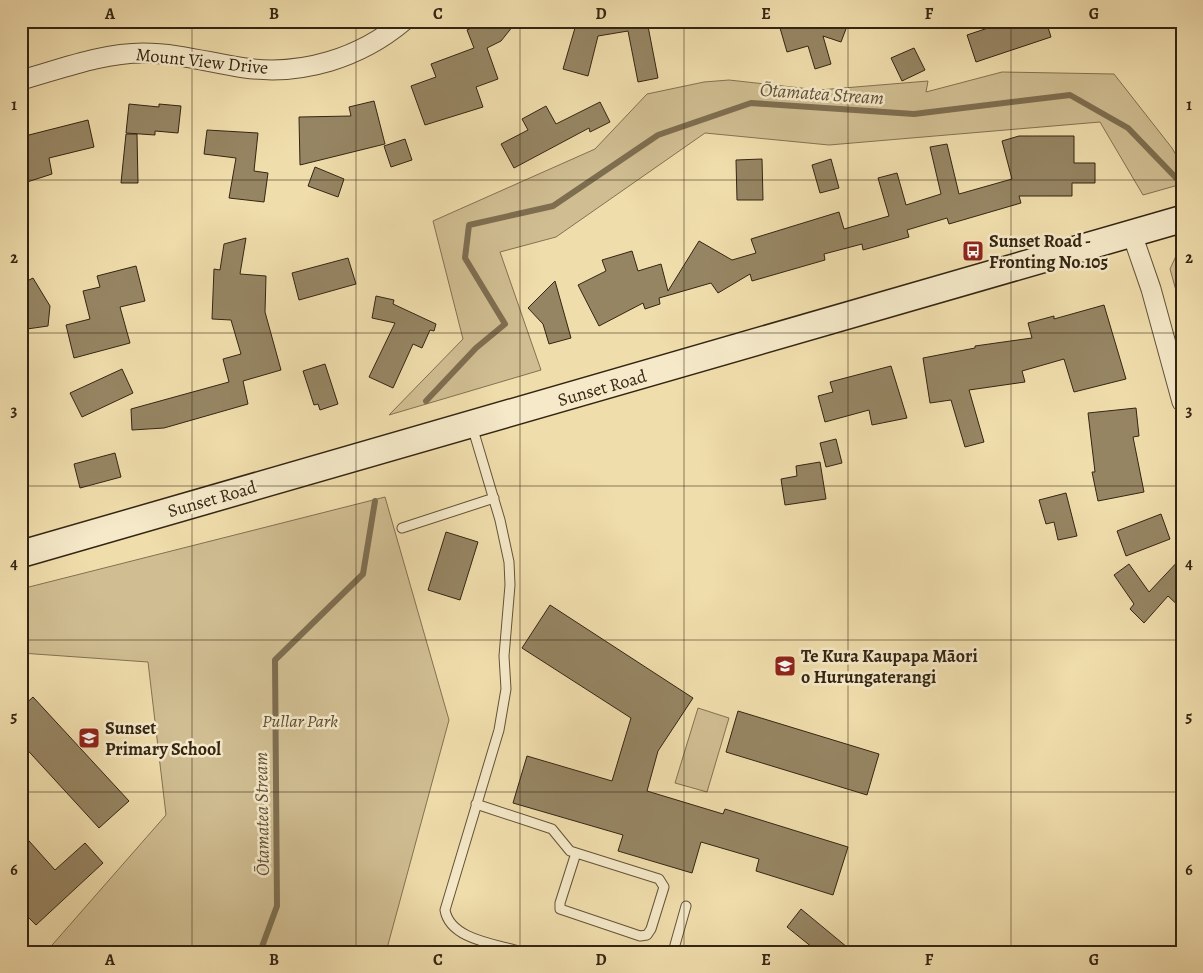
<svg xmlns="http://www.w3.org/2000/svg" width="1203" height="973" font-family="Alegreya,serif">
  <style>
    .green { fill: #d0be92; stroke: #827252 }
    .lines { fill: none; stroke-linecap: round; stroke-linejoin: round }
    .stream { stroke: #7e6e50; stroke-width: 6 }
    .building { fill: #968563; stroke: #342513 }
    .lane-casing { stroke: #635339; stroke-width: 11 }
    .street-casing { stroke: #635339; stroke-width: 21 }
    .secondary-casing { stroke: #342513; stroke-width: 29 }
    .lane { stroke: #f5e9c9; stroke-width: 9 }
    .street { stroke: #f5e9c9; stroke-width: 19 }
    .secondary { stroke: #f5e9c9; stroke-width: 26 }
    .grid { fill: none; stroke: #342513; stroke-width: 1; stroke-opacity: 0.55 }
    .labels { text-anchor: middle; stroke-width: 5; stroke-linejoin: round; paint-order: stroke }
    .street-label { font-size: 18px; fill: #342513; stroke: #f5e9c9 }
    .poi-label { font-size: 18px; font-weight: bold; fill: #342513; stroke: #f5e9c9; text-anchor: start }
    .park-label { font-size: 18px; font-style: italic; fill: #5b4b33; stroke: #f5e9c9 }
    .water-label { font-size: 19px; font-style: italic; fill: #5f4f36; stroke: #f5e9c9 }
    .neatline { fill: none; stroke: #342513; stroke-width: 2 }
    .grid-label { font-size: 16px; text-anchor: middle; font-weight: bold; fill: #342513 }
  </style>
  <rect width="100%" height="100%" fill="#f0ddac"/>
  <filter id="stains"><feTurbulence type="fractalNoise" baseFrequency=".004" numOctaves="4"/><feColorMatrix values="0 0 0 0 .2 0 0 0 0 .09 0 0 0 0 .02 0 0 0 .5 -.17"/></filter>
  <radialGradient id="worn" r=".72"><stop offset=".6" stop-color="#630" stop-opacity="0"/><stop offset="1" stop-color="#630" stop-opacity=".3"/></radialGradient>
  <!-- green -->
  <path class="green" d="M1002,72L1114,74L1172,148L1182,165V184L1143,195L1100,122L829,145L705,133L556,237L500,252L541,370L389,415L463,339L433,221L595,149L647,94L704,82L729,80L819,90L928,81L926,92Z
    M1182,243V312L1170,269Z
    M385,497L449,720L386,952H46L166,815L148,662L21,653V589Z
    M698,708L729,718L707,792L675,783Z"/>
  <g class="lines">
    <!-- stream -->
    <path class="stream" d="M426,401L476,348L505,324L465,258L469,225L553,206L658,135L751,103L914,114L1070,95L1128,128L1181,183
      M260,952L277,906L275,660L363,574L375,501"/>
  </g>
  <!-- building -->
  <path class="building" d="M487,21H517L501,41L487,48L498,79L476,87L483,107L425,125L411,86L436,77L431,64L474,48L467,30Z
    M577,21H647L658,78L638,82L628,31L598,36L588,76L563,69Z
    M778,21H849L841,42L823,36L831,64L815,69L808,46L787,52Z
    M1009,21H1046L1051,37L976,62L967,35Z
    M914,48L925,70L902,81L891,58Z
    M374,101L385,144L300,165L299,117L351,116L349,107Z
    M600,102L610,122L590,132L589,128L514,168L501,144L528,130L522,119L546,106L556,124Z
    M129,104L159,107V104L181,106L178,133L155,131V135L126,133Z
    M88,120L94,147L49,158L52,174L21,184V137Z
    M207,130L258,133L254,171L268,173L264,202L229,198L236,158L204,154Z
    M126,134H137L138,183H121Z
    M1019,136H1074V163H1095V183H1072V196H1019L1021,203L949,224L947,218L907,230L909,237L863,250L862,244L824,254L825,260L752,281L750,274L718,293L711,283L659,298L660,304L645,309L643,303L599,326L578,285L606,271L602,260L632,251L638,271L661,264L668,291L699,241L732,260L756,253L751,239L839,212L844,229L889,216L878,178L897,173L906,205L941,194L930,147L947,144L959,194L1012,179L1002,141Z
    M405,139L412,160L391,167L384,146Z
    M762,159L763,200H737L736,160Z
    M831,159L839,188L820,193L812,165Z
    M315,167L344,179L338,197L308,186Z
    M246,238L240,274L266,276L265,312L281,370L243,381L248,404L164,428L132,430L131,409L229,382L223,359L241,354L231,320L212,319L214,269L220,270L224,244Z
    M348,258L356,284L299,300L292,273Z
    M136,266L145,301L120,307L130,343L74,358L66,325L90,319L83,291L100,287L97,276Z
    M33,278L50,306L48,326L27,329L21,300V284Z
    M555,281L571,338L549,344L543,324L528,308Z
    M376,296L394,300L393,304L436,324L434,331L430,330L422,348L413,344L393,388L369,377L395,323L372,318Z
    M1104,305L1126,379L1074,392L1064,359L1022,371L1025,382L969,390L984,442L965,447L951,400L930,403L923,358L975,348V346L1032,338L1028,323L1054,316V319Z
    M325,364L338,404L320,410L318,404L314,405L303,371Z
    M891,366L907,418L872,425L869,410L825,422L818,396L833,392L830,382Z
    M122,369L133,393L82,417L70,393Z
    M1136,408L1139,436L1133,437L1144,492L1098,501L1092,472H1095L1088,413Z
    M836,439L842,463L826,467L820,443Z
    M115,453L121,477L80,488L74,464Z
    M820,462L826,499L785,505L781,479L797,476L796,466Z
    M1066,493L1077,536L1058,540L1054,522L1046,524L1039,500Z
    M1161,514L1170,539L1126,556L1117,531Z
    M446,532L478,542L460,600L428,590Z
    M1182,557V609L1168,596L1144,623L1130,609L1134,604L1114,575L1129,564L1149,592Z
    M550,605L693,698L658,751L647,791L723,814L725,809L848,847L833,895L756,871L759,859L701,842L692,873L618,851L623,835L513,803L527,756L612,781L631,718L522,648Z
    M33,697L129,801L99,828L21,743V708Z
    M738,711L879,754L867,795L726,752Z
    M21,832L55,870L85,843L103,863L36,925L21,910Z
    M801,909L853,952H818L787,927Z"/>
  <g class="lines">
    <!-- lane casing -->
    <g class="lane-casing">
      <path id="lane" d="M472,426L500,520L509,562L510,585L504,656L506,689L499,730L445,910C450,940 497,944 522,952
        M402,528L494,498
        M476,804L552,829L570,851L659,879L664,887L651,929L647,935L640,936L560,909V903L576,853
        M673,952L686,906"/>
    </g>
    <!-- street casing -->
    <g class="street-casing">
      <path id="street" d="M21,80C61,69 102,53 143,53C178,53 211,63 245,68C302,76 360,58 404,21
        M1132,234L1151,289L1182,402"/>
    </g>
    <!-- secondary casing -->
    <g class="secondary-casing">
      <path id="secondary" d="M21,554L1182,219"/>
    </g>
    <!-- lane -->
    <use href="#lane" class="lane"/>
    <!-- street -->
    <use href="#street" class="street"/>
    <!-- secondary -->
    <use href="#secondary" class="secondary"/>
  </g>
  <!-- grid -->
  <path class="grid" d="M192,21V952M356,21V952M520,21V952M684,21V952M848,21V952M1011,21V952M21,180H1182M21,333H1182M21,486H1182M21,640H1182M21,792H1182"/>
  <!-- icons -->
  <defs>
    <g id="bus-square" transform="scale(1.125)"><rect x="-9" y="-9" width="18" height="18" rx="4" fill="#8f2418" stroke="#f5e9c9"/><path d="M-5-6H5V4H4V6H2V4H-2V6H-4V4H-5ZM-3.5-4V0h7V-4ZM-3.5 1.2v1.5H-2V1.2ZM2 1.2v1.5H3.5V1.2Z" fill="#fff"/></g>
    <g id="school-square" transform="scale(1.125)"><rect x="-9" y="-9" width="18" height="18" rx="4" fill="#8f2418" stroke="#f5e9c9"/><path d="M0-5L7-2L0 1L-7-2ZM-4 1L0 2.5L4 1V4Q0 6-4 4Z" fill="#fff"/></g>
  </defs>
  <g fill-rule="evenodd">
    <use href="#bus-square" x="973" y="251"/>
    <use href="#school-square" x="785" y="666"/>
    <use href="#school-square" x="89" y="738"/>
  </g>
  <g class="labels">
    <!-- street labels -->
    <g class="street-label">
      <text transform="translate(202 61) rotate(6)" y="6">Mount View Drive</text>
      <text transform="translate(602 388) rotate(-16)" y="6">Sunset Road</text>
      <text transform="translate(212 499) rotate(-16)" y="6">Sunset Road</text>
    </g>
    <!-- poi labels -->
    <g class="poi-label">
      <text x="989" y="247">Sunset Road -<tspan x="989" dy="21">Fronting No.105</tspan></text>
      <text x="801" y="662">Te Kura Kaupapa Māori<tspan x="801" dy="21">o Hurungaterangi</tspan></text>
      <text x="105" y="734">Sunset<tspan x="105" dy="21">Primary School</tspan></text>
    </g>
    <!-- park labels -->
    <g class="park-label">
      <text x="300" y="727">Pullar Park</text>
    </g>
    <!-- water labels -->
    <g class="water-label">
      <text transform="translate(822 93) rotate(4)" y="7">Ōtamatea Stream</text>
      <text transform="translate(261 814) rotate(-91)" y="7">Ōtamatea Stream</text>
    </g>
  </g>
  <!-- margin -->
  <rect width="1203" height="973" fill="none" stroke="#f0ddac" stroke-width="55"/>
  <rect x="28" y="28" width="1148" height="918" class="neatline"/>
  <g class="grid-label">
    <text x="110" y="19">A</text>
    <text x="274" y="19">B</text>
    <text x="438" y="19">C</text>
    <text x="601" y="19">D</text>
    <text x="766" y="19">E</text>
    <text x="929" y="19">F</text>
    <text x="1094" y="19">G</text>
    <text x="14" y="110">1</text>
    <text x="1189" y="110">1</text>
    <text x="14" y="263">2</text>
    <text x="1189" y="263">2</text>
    <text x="14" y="416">3</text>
    <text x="1189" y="416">3</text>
    <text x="14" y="569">4</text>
    <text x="1189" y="569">4</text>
    <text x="14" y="722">5</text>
    <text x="1189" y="722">5</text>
    <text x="14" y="875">6</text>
    <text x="1189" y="875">6</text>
    <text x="110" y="965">A</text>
    <text x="274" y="965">B</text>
    <text x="438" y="965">C</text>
    <text x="601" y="965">D</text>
    <text x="766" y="965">E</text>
    <text x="929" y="965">F</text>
    <text x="1094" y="965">G</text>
  </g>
  <rect width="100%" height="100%" filter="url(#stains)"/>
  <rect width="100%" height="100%" fill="url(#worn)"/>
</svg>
